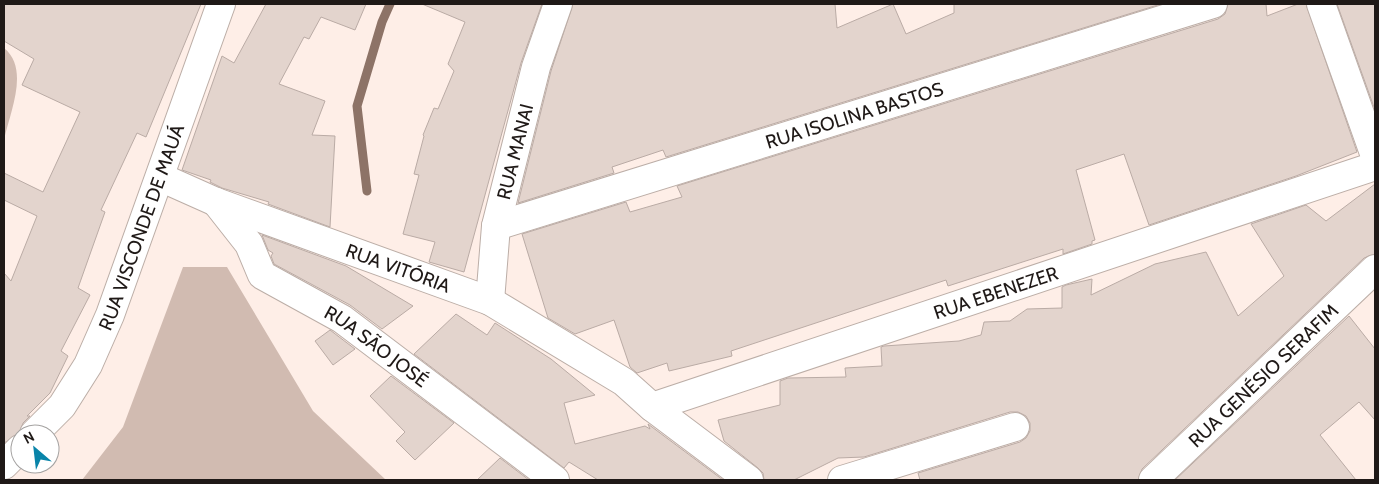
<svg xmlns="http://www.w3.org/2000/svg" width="1379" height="484" font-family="Cabin,sans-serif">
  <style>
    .green { fill: #d1bbb1 }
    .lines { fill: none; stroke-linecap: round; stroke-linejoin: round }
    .stream { stroke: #8d7367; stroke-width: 9 }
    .building { fill: #e3d4cd; stroke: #baaba5 }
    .street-casing { stroke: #bcaea7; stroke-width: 30 }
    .street { stroke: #fff; stroke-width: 28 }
    .labels { text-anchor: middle; stroke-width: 5; stroke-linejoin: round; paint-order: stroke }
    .street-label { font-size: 19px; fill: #1f1917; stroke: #fff }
  </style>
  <rect width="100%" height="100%" fill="#feeee7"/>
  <!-- green -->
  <path class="green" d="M4,48C30,69 10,112 4,140Z
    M183,267H227L313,411L386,480H82L123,427Z"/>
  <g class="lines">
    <!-- stream -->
    <path class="stream" d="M367,191L357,106L382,22L390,4"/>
  </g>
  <!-- building -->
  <path class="building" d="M4,4H201L146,137L137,133L101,210L105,212L78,288L90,295L61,351L68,356L50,393L27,416H30L23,423L19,434L4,443V273L11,281L37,216L4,200V173L43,192L80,112L22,85L34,59L4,41Z
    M266,4H366L355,30L321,17L309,39L304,37L279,84L325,101L312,135L335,136L330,227L268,204L269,202L222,188L210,182L211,180L182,170L222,56L234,63Z
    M422,4H542L521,63L464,272L429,262L435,242L403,234L419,175L414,174L424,136L423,135L434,108L438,109L454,71L448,64L465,22Z
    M573,4H835L837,28L893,4L906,34L954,13V4H1161L666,157L663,150L612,167L614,173L518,203L551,71Z
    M1228,4H1266L1267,16L1298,4H1306L1357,152L1296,176L1149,225L1124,154L1076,170L1095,240L1092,241V244L1063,254V249L948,286L946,280L731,351L732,356L669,371L667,363L637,373L630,367L614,320L575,334L548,318L522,234L626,202L630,212L682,197L677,186L1218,19L1225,14Z
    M1337,4H1375V110Z
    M1375,184V254L1364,258L1142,469L1138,480H920L918,473L1020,442L1026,438L1030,431V423L1026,416L1018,412H1010L864,457L838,458L794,480H764L763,473L758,468L724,441L718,420L780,405V381L788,378L846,377L845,368L882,366L881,347L884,346L959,341L981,335L984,322L1010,321L1027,309L1062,308V287L1066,285L1092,279L1091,295L1155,264L1206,252L1238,316L1284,276L1251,224L1306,205L1326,221Z
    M262,235L346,266L413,306L382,329L350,305L274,264L271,256L273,253L268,250Z
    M456,314L487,335L495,323L551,359L595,395L564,403L575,444L645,426L650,429L648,424L723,480H598L569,462L564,468L414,354Z
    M1349,316L1375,349V420L1359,402L1320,435L1356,480H1175Z
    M330,330L355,349L333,365L315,341Z
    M391,376L454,423L415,460L396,441L405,432L370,396Z
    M500,458L529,480H477Z"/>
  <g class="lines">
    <!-- street casing -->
    <g class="street-casing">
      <g id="street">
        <path d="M1321,4L1375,156"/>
        <path id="s1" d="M160,177L216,202L490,301L624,382L652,407L1375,166"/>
        <path id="s2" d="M216,202L249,244L262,275L342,319L555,480"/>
        <path id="s3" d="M496,226L1213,4"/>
        <path id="s4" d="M490,301L496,226L536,67L558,4"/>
        <path d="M652,407L749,480"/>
        <path id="s5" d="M34,434L62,406L88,365L110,315L221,4"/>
        <path d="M4,465L20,449"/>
        <path d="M842,480L1015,427"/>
        <path id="s6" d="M1153,480L1375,269"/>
      </g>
    </g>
    <!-- street -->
    <use href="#street" class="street"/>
  </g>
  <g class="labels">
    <!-- street labels -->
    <g class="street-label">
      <text dy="7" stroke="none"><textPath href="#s3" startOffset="375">RUA ISOLINA BASTOS</textPath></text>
      <text dy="7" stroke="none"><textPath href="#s4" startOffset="152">RUA MANAI</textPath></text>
      <text dy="7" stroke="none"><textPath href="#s5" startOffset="236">RUA VISCONDE DE MAUÁ</textPath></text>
      <text dy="7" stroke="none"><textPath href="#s1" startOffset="255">RUA VITÓRIA</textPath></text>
      <text dy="7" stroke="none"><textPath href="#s1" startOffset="909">RUA EBENEZER</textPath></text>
      <text dy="7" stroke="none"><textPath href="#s2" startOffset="222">RUA SÃO JOSÉ</textPath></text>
      <text dy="7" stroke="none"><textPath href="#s6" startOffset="152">RUA GENÉSIO SERAFIM</textPath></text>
    </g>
  </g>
  <!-- border -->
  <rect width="1379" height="484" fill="none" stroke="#1f1917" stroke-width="10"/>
  <!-- north arrow -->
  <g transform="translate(35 449) rotate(332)"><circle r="24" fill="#ffffff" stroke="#a5a3a2"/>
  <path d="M0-4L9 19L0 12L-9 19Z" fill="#0984a9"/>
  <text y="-8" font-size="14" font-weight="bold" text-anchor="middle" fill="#1f1917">N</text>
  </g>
</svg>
